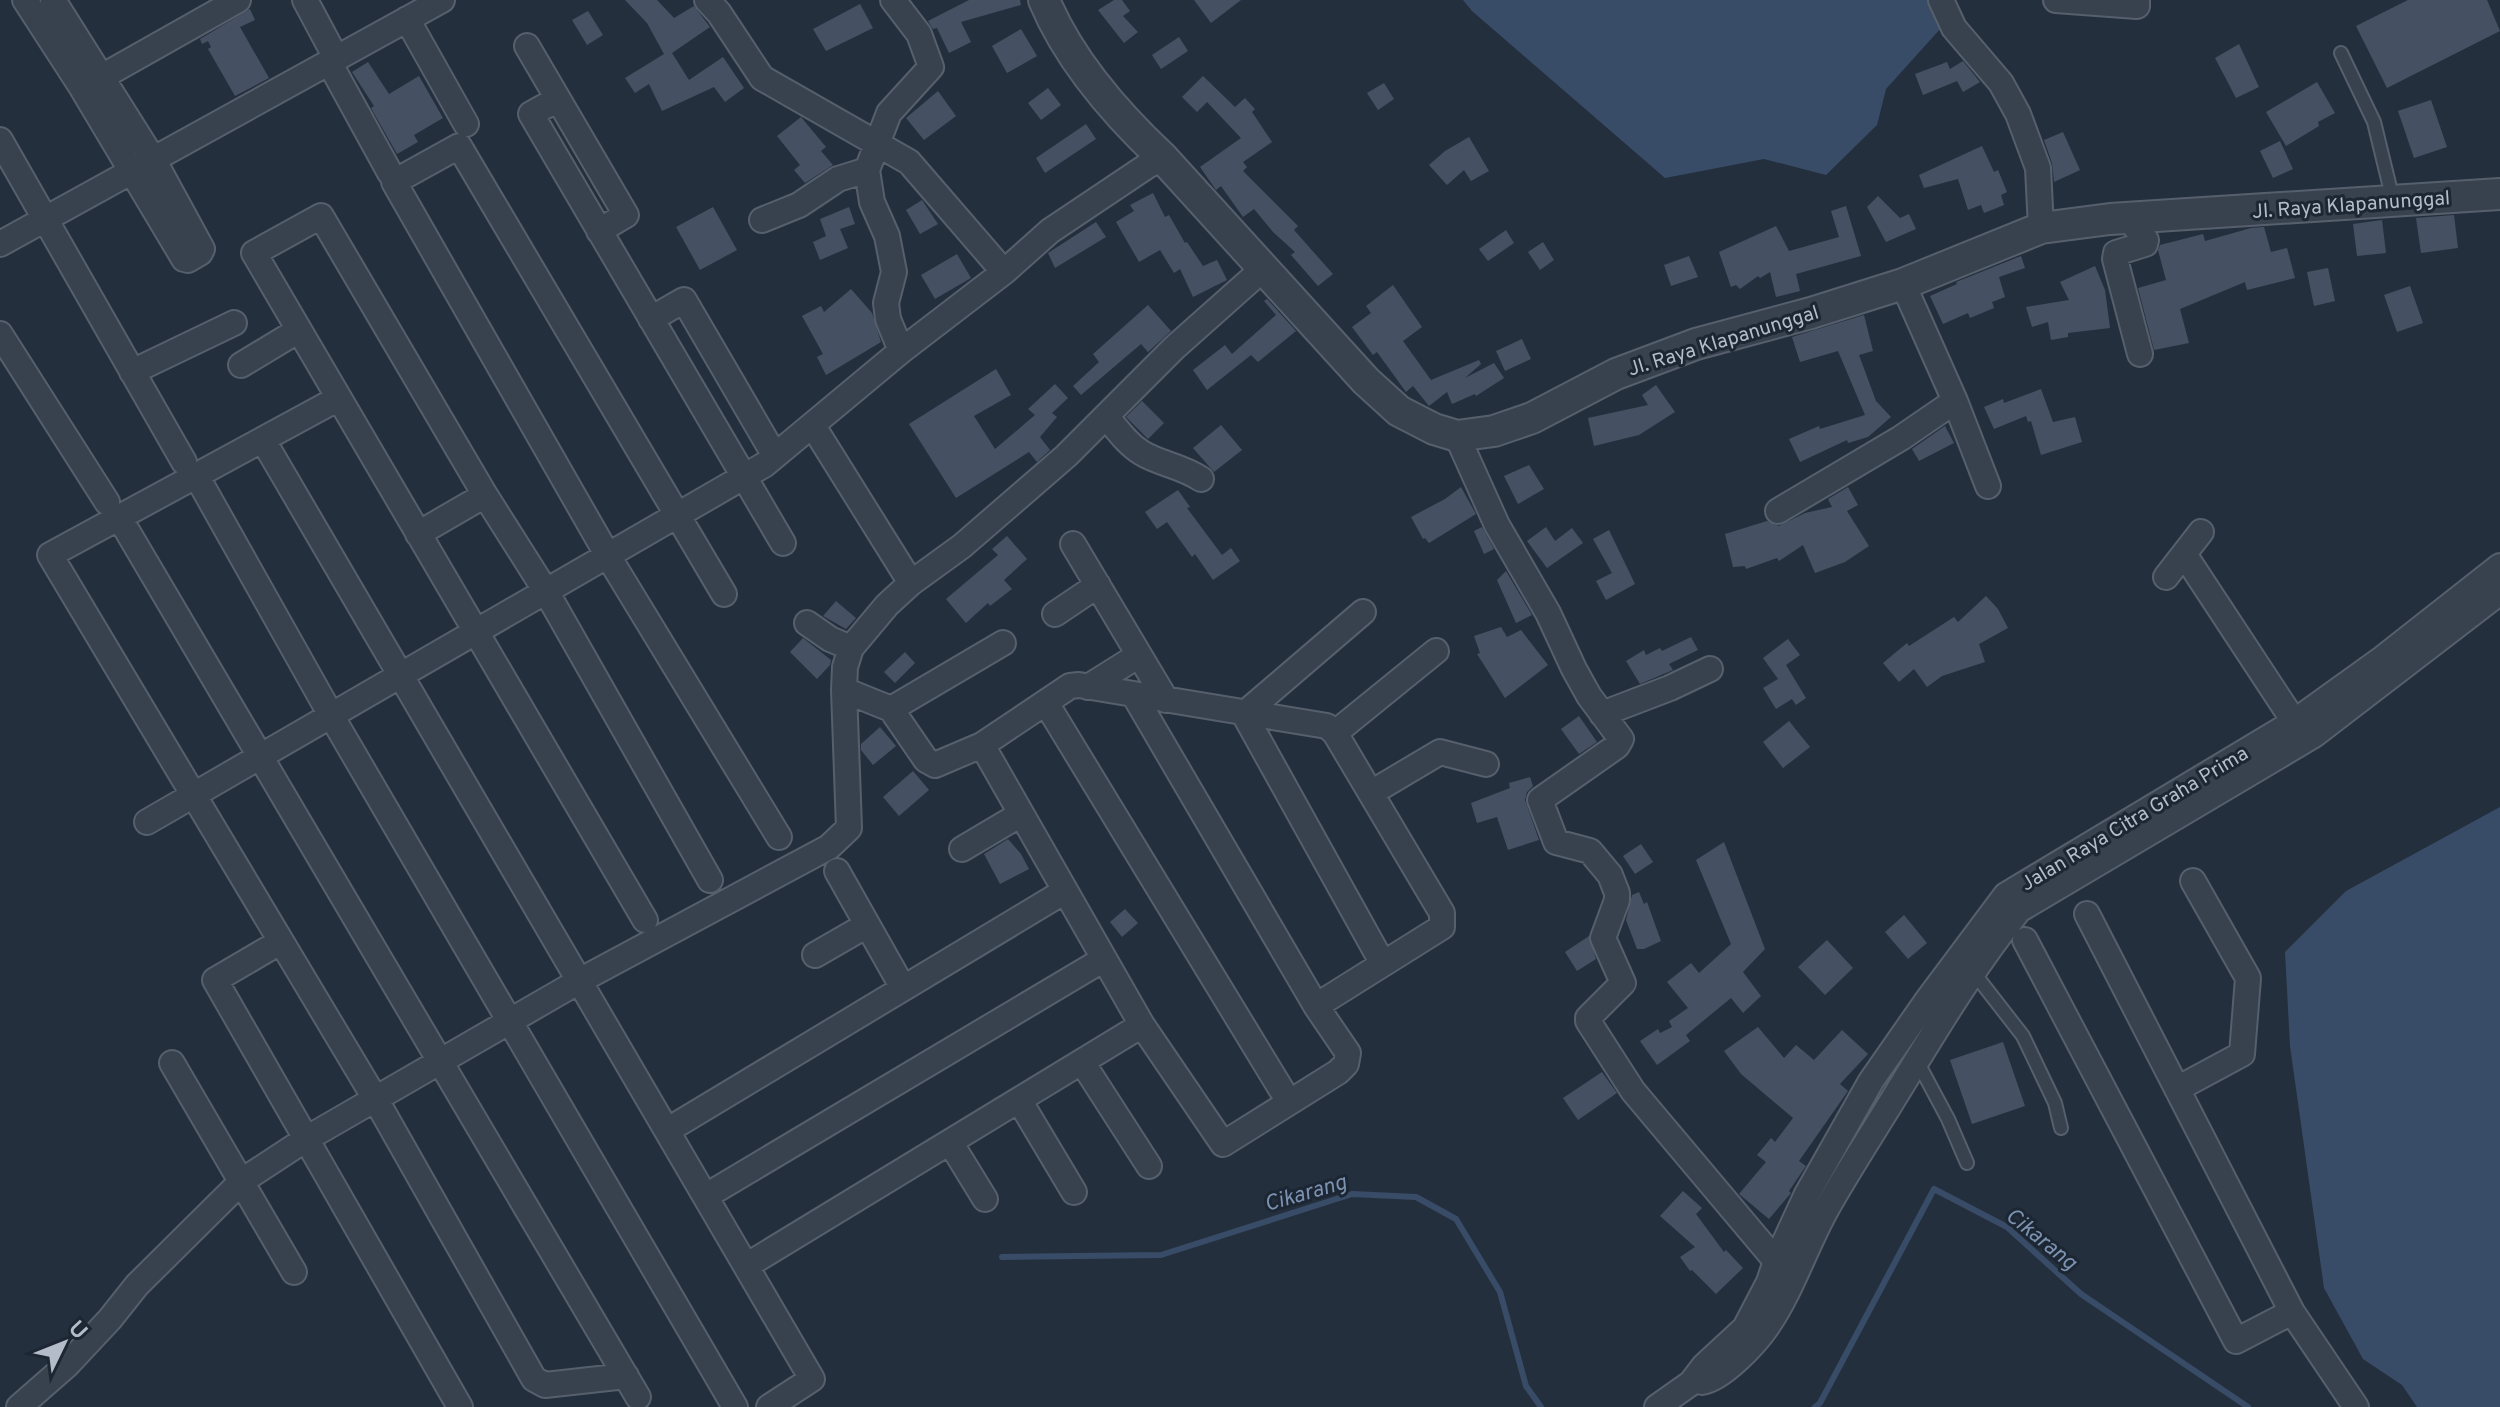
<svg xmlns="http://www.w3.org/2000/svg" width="2500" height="1407" font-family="Overpass,sans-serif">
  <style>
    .water { fill: #394c67 }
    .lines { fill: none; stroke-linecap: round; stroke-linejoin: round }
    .stream { stroke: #394c67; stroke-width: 6 }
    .building { fill: #455162 }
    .service-casing { stroke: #565f6c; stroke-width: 16 }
    .minor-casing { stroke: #565f6c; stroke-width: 28 }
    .tertiary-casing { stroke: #565f6c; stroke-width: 34 }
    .service { stroke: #38414e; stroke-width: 12 }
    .minor { stroke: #38414e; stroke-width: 24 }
    .tertiary { stroke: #38414e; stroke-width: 30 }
    .labels { text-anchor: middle; stroke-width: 6; stroke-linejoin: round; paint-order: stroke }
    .street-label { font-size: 20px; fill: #b4bcc9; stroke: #1d2633 }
    .water-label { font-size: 22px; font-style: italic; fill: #7c92b1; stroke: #1d2633 }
  </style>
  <rect width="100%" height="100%" fill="#242f3e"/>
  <!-- water -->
  <path class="water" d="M1463,0H1929L1941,28L1886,89L1877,125L1826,175L1764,159L1665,178L1472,11Z
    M2500,807V1407H2417L2402,1385L2363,1359L2324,1288L2290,1046L2285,952L2346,891Z"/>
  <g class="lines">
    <!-- stream -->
    <path class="stream" d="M1002,1257L1161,1255L1352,1194L1416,1197L1456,1219L1500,1292L1526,1386L1541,1407
      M1815,1407L1820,1403L1934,1189L2007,1227L2081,1294L2248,1407"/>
  </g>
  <!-- building -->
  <path class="building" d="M625,0H657L674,18L694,6L710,27L672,53L689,80L723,57L744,88L725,102L714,87L662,111L649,84L635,93L625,78L664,54L647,23Z
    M969,0H1020L1021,5L961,22L971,42L949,53L937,28L933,29L928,21Z
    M1114,0H1122L1130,11L1123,16L1138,32L1124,43L1098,10Z
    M1194,0H1241L1211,23Z
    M2408,0H2487L2500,31L2387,88L2356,26Z
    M860,4L873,28L826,51L813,29Z
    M250,9L255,20L240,27L269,78L235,96L208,49L211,47L208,41L202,44L200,39Z
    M588,11L603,35L587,45L572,20Z
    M1021,29L1037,56L1007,73L992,46Z
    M1179,37L1188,51L1161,69L1152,55Z
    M2239,44L2259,87L2236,98L2215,58Z
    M1963,61L1980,82L1963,92L1957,81L1923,95L1915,74L1947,62L1950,69Z
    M368,62L389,94L419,76L443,118L414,135L418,142L397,154L371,108L374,106L352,72Z
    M1203,76L1235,107L1245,98L1255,109L1252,112L1272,142L1243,162L1247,167L1243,171L1298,226L1294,230L1333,274L1318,286L1291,255L1295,252L1273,232L1254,209L1243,217L1221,186L1216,190L1200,167L1241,138L1207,102L1197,112L1182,97Z
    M2317,82L2335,113L2318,122L2319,126L2286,146L2266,112Z
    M1384,83L1394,99L1378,110L1367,93Z
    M1048,88L1061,105L1041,120L1028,103Z
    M938,91L956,116L924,140L906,118Z
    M2431,100L2447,147L2414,158L2398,111Z
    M801,117L826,147L821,151L833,165L805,183L794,170L800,165L777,136Z
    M1086,124L1096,139L1045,173L1036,158Z
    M2063,132L2080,170L2054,182L2052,163L2044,140Z
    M1469,137L1489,171L1471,181L1464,170L1447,185L1429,165L1445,151Z
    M2280,141L2293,169L2273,178L2260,151Z
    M1982,146L1994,172L1998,170L2007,192L2001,195L2004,205L1984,213L1981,205L1968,210L1958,179L1924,188L1919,175Z
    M1153,193L1165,217L1169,215L1185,243L1187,242L1203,266L1217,260L1227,280L1193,297L1180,269L1174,273L1160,250L1139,262L1116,222L1134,211L1130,205Z
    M1878,196L1900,218L1909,214L1916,229L1886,242L1867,207Z
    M922,200L938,224L920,234L906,210Z
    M1846,206L1861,256L1796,274L1800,291L1776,297L1770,272L1760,278L1758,276L1740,289L1736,285L1731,287L1719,252L1776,226L1789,251L1839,237L1831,211Z
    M713,207L737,250L700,270L676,227Z
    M849,207L855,224L840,229L848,248L820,260L813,242L826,236L820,219Z
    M2454,215L2458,248L2421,253L2416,218Z
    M2382,220L2386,253L2357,256L2353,224Z
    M1096,222L1106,237L1055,268L1048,253Z
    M2264,227L2271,252L2287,248L2295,278L2247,290L2245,282L2180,309L2189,343L2154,350L2138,288L2166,280L2158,250L2160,245L2203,234L2205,241L2251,228Z
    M1506,230L1514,243L1488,261L1479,249Z
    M1543,242L1554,260L1540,270L1528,252Z
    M957,254L971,278L935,299L921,275Z
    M1689,256L1698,277L1671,286L1664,265Z
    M2021,256L2025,268L1999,277L2005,297L1992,302L1994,308L1970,318L1968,313L1943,324L1930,296L1957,284L1956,282Z
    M2095,266L2105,290L2110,328L2068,333V337L2051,340L2048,322L2032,327L2026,307L2069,300L2060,282Z
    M2328,268L2335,301L2314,306L2307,272Z
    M1393,285L1422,327L1403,341L1431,380L1479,360L1481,364L1465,378L1494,363L1504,378L1476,396L1475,394L1452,404L1447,392L1429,406L1413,386L1406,392L1377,352L1373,355L1352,327L1371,313L1366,306Z
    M2410,286L2423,323L2397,332L2384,295Z
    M851,289L872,313L881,342L826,375L817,357L823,354L802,316L821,306L824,312Z
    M1267,299L1296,331L1258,362L1251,355L1207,390L1193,370L1225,345L1232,354L1276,315L1264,301Z
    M1148,305L1171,331L1148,352L1141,344L1081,395L1073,386L1099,362L1093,354Z
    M1864,315L1873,351L1859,355L1876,401L1891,417L1868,437L1848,443L1847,440L1800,462L1789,439L1819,426L1820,429L1865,415L1838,351L1800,362L1792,337Z
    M1522,339L1531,359L1505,371L1496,351Z
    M996,369L1011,395L974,416L995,449L1035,415L1028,409L1055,384L1068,398L1052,413L1057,417L1040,437L1050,450L1037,462L1029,452L956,498L909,424Z
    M1656,385L1675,412L1639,435L1594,446L1588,418L1648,405L1642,395Z
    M2041,389L2053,422L2075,417L2082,442L2041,455L2031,421L2028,422L2026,416L1994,429L1984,407L2003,399L2004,403Z
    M1142,401L1164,423L1148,439L1126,417Z
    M1221,425L1242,450L1214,472L1193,448Z
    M1945,426L1954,443L1919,461L1912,449Z
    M1529,465L1544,489L1518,504L1504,476Z
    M1461,487L1476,514L1429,543L1425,538L1423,539L1411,517L1445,499Z
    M1848,487L1858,505L1847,511L1869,546L1845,562L1815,573L1803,545L1779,561L1777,558L1746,569L1745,566L1733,567L1725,534L1767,521L1779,526L1805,513L1832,507L1828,499Z
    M1178,490L1190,507L1187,508L1222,555L1231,548L1240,561L1213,580L1195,554L1192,557L1167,522L1157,529L1145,512Z
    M1482,527L1494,549L1484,554L1474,531Z
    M1546,527L1555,541L1572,528L1583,543L1547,568L1527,541Z
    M1609,530L1635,584L1606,600L1596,581L1612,573L1593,539Z
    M1007,536L1027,559L1004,580L1012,589L990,606L988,603L966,623L946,599L998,555L992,549Z
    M1506,571L1532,615L1516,623L1497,580Z
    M1986,596L1998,609L2008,628L1979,644L1985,662L1942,676L1927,687L1914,669L1899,682L1883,663L1907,643L1909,646L1954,617L1958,622Z
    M836,601L856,618L846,629L823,616Z
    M1501,627L1507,637L1521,630L1548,665L1505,698L1477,654L1480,653L1474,636Z
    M1691,637L1698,650L1669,664L1673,670L1640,684L1626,661L1644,650L1646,655L1660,648L1662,651Z
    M803,638L831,660L830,665L817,679L790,652Z
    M1788,639L1800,655L1786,665L1806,698L1796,705L1792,699L1776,709L1763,688L1778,679L1763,658Z
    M905,652L915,663L895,683L884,672Z
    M1579,716L1597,742L1579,754L1561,729Z
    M1789,721L1810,747L1783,768L1763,742Z
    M880,727L896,746L873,765L861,750V744Z
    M913,771L929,790L899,816L883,797Z
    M1530,777L1533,786L1527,792L1525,800L1539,840L1508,850L1497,817L1477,823L1471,803L1510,788L1509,783Z
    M1008,839L1021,854L1029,869L1000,884L984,854Z
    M1724,842L1765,949L1743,972L1761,996L1743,1013L1731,998L1686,1035L1690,1041L1657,1065L1640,1041L1658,1029L1660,1033L1672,1027L1669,1021L1688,1008L1667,982L1691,963L1699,973L1731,944L1696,860Z
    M1641,844L1653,862L1635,874L1623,856Z
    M1639,892L1644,904L1647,902L1661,941L1644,949H1637L1626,920L1632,895Z
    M1125,909L1138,923L1122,937L1110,922Z
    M1904,915L1927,943L1908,959L1885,932Z
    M1589,936L1596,959L1577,971L1565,952Z
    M1827,940L1853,968L1825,995L1798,967Z
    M1758,1027L1784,1058L1796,1045L1814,1060L1842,1030L1868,1054L1840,1084L1848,1091L1799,1161L1806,1166L1789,1191L1791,1193L1769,1219L1739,1194L1766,1162L1757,1155L1771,1138L1775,1142L1793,1118L1741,1074L1724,1051Z
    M2003,1042L2025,1106L1972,1124L1950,1060Z
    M1602,1072L1617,1093L1578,1120L1563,1098Z
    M1683,1191L1702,1208L1696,1214L1724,1252L1726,1250L1743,1268L1716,1294L1692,1270L1690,1271L1680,1257L1695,1247L1660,1216Z"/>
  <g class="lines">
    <!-- service casing -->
    <g class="service-casing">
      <path id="service" d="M2341,53L2374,122L2393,200
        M1974,973L2023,1036L2055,1103L2061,1128
        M1917,1061L1948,1119L1967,1163"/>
    </g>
    <!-- minor casing -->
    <g class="minor-casing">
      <path id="minor" d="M25,0L82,88L184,259L188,260L200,253L202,249L153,159L53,0
        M305,0L336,58
        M707,0L719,13L762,78L909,162L1004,272
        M893,0L919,34L931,67L889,113L867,170L872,202L887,236L894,272L886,303L888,319L901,351
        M1941,0L1954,28L2001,83L2018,114L2038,168L2041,228
        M2056,0L2137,6V0
        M407,19L466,124
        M527,46L626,215L599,231
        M329,62L390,173
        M91,83L238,0
        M558,99L531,114L783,543
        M0,140L184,462
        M2128,218L2146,240L2145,244L2116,253L2115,259L2140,354
        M762,220L799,205L838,179L867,170
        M0,244L442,0
        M1903,284L1955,401L1988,486
        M651,319L684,300L775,456
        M0,334L107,502
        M241,365L299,330
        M132,372L234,323
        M339,398L50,555L376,1100L534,1379L545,1385L626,1376
        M1106,416C1117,429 1127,444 1142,453C1160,464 1182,466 1201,479
        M813,426L911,583
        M1457,436L1497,525L1548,613L1574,669L1589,696L1621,739L1617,746L1540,800L1556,842L1590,851L1610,875L1617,893V900L1603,938L1623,983L1588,1018V1021L1633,1091L1776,1261
        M263,440L812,1379L769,1407
        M196,475L332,717L735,1407
        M485,495L547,593L710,880
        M1778,511L1901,438L1955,401
        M119,517L638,1397
        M418,534L485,495L321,216L254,253L645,920
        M1073,544L1166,700
        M2184,554L2301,732
        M2166,577L2201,532
        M724,594L459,146L394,182L608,556L779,837
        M1363,612L1244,714L1383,964
        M1055,614L1098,585
        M807,623L830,639L851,648
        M1088,687L1139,655
        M844,690L891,709L926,760L935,765L982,745L1070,686L1079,685L1327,726L1335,733L1442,913V927L1316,1006L1348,1053L1346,1064L1338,1072L1223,1144L1142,1025L982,745
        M1134,695L1316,1006
        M1046,703L1289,1102
        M891,709L1003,643
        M1602,714L1670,688L1710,669
        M1335,733L1436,651
        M1371,793L1440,752L1486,764
        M147,822L764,465L901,351L1004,272L1050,231L1147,166L1163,158
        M962,849L1021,814
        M837,871L903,988
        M2087,914L2292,1312L2356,1407
        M2025,940L2236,1341L2292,1312
        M280,942L215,980L460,1407
        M815,955L867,925
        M1082,1062L1149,1166
        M172,1063L294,1272
        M2177,1089L2242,1054L2248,978L2193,881
        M1019,1100L1074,1192
        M668,1130L1065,891
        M950,1142L985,1199
        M706,1196L1104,959
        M746,1266L1142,1025
        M1702,1382C1722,1379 1754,1345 1766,1328C1792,1291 1805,1247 1827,1208C1849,1169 1874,1131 1897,1093C1935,1031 1973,967 2019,910L2314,735L2500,592
        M19,1407L67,1365L110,1319L137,1285L242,1181L306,1139L581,980L829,847L849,828L844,690L845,667L851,648L887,605L911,583L962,546L1066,456L1174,348L1264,268
        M1657,1407L1691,1383L1704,1366L1745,1328L1769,1282L1776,1261L1806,1196L1871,1081L1926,1002L2006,895L2294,722L2383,658L2500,566"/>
    </g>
    <!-- tertiary casing -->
    <g class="tertiary-casing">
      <path id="tertiary" d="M1044,0C1069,60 1116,114 1163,158L1366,381L1399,411L1434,429L1457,436L1494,431L1532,418L1616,374L1696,344L1811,313L1903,284L2041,228L2110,219L2500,194"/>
    </g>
    <!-- service -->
    <use href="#service" class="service"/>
    <!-- minor -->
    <use href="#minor" class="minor"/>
    <!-- tertiary -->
    <use href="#tertiary" class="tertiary"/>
  </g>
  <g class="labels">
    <!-- street labels -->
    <g class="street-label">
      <text transform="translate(2351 204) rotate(-4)" y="7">Jl. Raya Klapanunggal</text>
      <text transform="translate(1723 340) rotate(-17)" y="7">Jl. Raya Klapanunggal</text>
      <text transform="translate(2134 818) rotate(-31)" y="7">Jalan Raya Citra Graha Prima</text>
    </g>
    <!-- water labels -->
    <g class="water-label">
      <text transform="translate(1305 1192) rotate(-16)" y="8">Cikarang</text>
      <text transform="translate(2042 1238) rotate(39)" y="8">Cikarang</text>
    </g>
  </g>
  <!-- north arrow -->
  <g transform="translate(64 1343) rotate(47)" stroke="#1d2633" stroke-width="6" paint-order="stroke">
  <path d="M0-6L14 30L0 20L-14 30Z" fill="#b4bcc9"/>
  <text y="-12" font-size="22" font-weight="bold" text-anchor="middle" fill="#b4bcc9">U</text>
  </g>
</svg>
